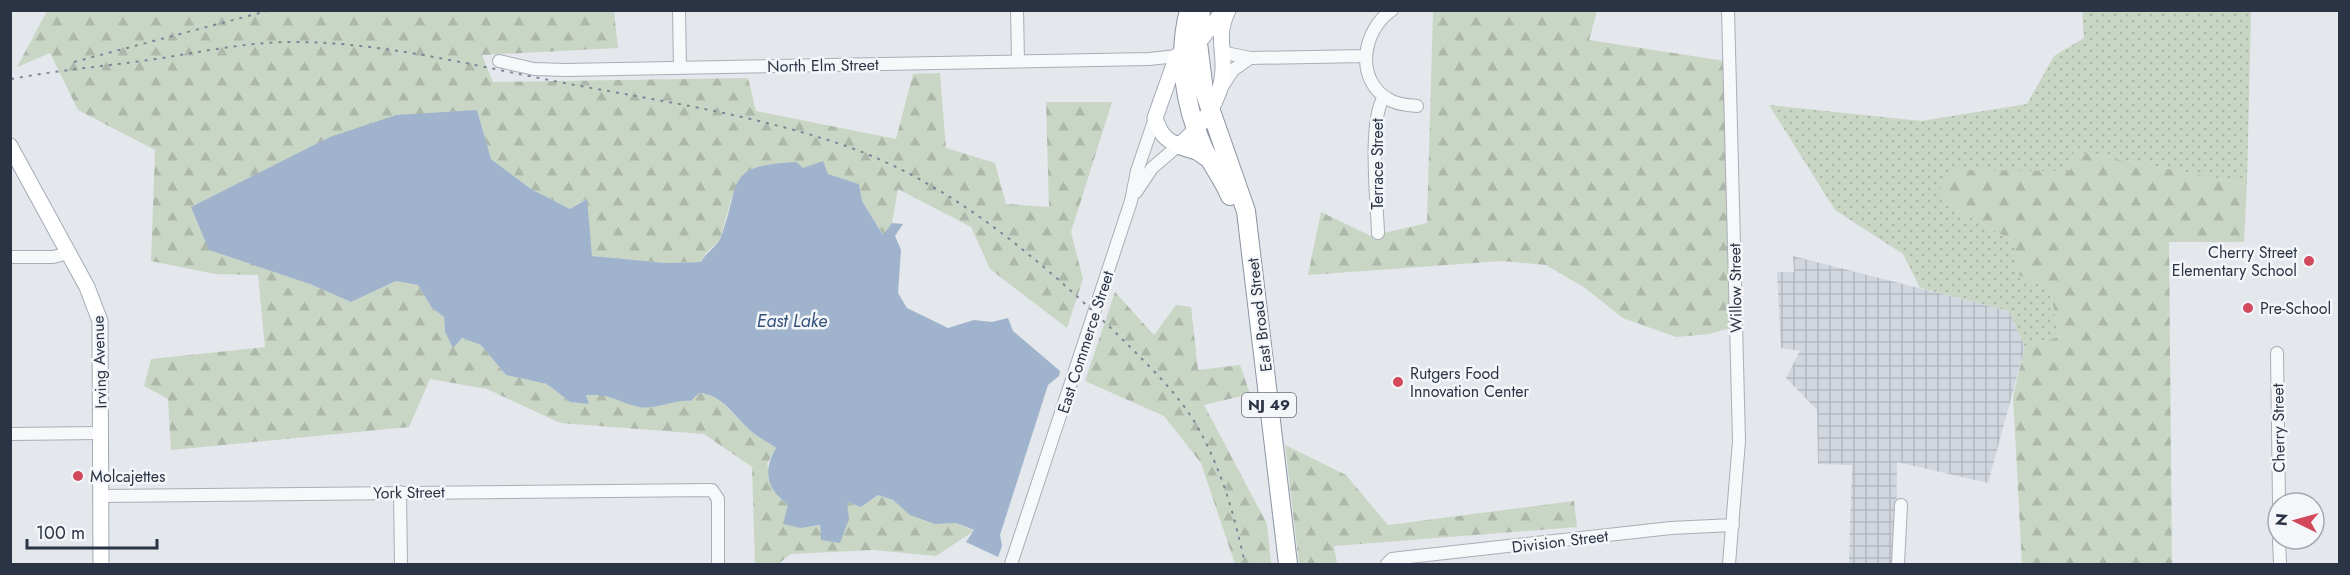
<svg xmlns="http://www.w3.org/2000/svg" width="2350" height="575" font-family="Jost,sans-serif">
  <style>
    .industrial { fill: url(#industrial-grid) }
    .grass { fill: url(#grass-dots) }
    .forest { fill: url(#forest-firs) }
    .water { fill: #9fb4cc }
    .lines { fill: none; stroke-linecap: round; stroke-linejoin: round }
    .minor-casing { stroke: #a9aeb7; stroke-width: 14 }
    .major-casing { stroke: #a3abb8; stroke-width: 17 }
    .highway-casing { stroke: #8b94a3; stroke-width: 20 }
    .minor { stroke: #f7f8fa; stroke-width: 12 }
    .major { stroke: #fff; stroke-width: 15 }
    .highway { stroke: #fff; stroke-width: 18 }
    .rail { stroke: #7d8696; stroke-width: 2; stroke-dasharray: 3 6; stroke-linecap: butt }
    .poi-dot { fill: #d1495b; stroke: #f4f6f9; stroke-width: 2 }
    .labels { text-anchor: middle; stroke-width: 5; stroke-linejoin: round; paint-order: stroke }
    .shield { fill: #f4f6f9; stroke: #676e7b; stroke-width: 1.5 }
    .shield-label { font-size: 15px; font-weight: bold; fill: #2b3445 }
    .street-label { font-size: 16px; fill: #2b3445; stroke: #f4f6f9 }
    .poi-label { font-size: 16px; fill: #2b3445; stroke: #f4f6f9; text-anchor: start }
    .water-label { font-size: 18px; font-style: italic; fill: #34527a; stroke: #f4f6f9 }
  </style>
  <defs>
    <pattern id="industrial-grid" width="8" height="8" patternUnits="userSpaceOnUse" patternTransform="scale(1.5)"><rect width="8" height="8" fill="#d2d6de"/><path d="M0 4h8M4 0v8" fill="none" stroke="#b4b8c0"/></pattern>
    <pattern id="grass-dots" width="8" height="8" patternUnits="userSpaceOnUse" patternTransform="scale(1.5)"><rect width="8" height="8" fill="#c9d6c5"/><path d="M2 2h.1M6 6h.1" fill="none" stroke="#adb8ab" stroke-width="1.8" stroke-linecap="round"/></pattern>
    <pattern id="forest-firs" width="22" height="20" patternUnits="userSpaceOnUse" patternTransform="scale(1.5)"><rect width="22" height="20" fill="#c9d6c5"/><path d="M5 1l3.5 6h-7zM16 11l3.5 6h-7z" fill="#adb8ab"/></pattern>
  </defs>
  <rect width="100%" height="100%" fill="#e4e7ec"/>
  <!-- industrial -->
  <path class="industrial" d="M1793,256L2009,311L2025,347L1988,483L1897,462L1896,564H1849L1852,465L1818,464L1817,410L1786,378L1800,351L1781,348L1777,272H1794Z"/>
  <!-- grass -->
  <path class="grass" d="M2082,11H2251L2247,184L2074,151L2070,171L2022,172L1936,197L2016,243V274L2050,288L2059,337L2025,347L2009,311L1920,288L1903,254L1835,210L1769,105L1921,121L2027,104L2054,56L2084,38Z"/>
  <!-- forest -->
  <path class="forest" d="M47,11H614L618,48L482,55L493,82L748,78L756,111L896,139L913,74L940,73L946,148L995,163L1006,204L1049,207L1046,102H1112L1071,232L1083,279L1067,328L990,269L971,227L898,189L892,223L884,236L862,201L859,184L828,174L731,199L720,240L705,254L701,262L666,263L591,256L586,199L570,209L531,189L491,159L477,110L310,284L351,302L396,281L418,285L432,308L444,317L445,332L453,347L462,338L481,345L506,375L547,384L570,402L589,404L586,395L608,394L642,407L676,399L691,401L698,393C724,395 733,417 752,432C759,438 768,442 776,448L767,464L779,498L788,505L801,528L821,525L847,502L861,507L878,495L893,500L911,515L935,524L956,523L974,531L936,556L873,550L791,554L778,564H755L752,467L704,434L560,423L487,389L430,379L409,427L171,450L168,399L144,386L151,359L265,347L258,275L215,274L151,261L155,150L78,110L50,53L17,67Z
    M1433,11H1597L1589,40L1725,61L1737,326L1709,334L1676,337L1623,318L1585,288L1546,265L1502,261L1308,275L1321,212L1371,236L1427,223Z
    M2074,151L2247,184L2244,242H2169L2172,564H2022L2013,396L2025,347L2059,337L2050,288L2016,274V243L1936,197L1952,170L2070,171Z
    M1115,292L1154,335L1176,305L1191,307L1198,370L1240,365L1250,394L1204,405L1267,524L1271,564H1235L1201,463L1164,416L1085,381Z
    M1285,445L1346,475L1388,525L1574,501L1577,527L1334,546L1337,564H1299Z"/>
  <!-- water -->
  <path class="water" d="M477,110L491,159L531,189L570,209L587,199L592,256L666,263L701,262C706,252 718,246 721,237C742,181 723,166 796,162L803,168L823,161L828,174L859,184L862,201L883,235L892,223L903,224L895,236L901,250L898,293L907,308L948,328L974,320L992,322L1008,318L1013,331L1060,371L1059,376L1048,385L1000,535L1002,546L998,557L966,542L974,530L956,523L935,524L910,515L893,500L878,495L861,507L847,502L849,519L840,543L821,540L820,525L801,528L783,524L788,505C766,488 763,471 776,448C768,442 759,438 752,432C734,417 724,395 699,393L691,401C674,399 655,410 640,407C616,402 614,394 586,395L589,404L570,402L547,384L506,375L481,345L462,338L453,348L445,332L444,317L432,308L418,285L396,281L351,302L310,284L209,250L191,207L330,137L396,115Z"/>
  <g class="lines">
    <!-- minor casing -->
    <g class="minor-casing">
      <path id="minor" d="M679,10L680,68
        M1017,10L1018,61
        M1392,10C1362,30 1354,81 1390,100C1398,105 1408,105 1417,106
        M1728,10L1739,441L1729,564
        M1221,52L1250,58L1366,56
        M499,61L534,69L566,70L1149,59L1177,56
        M1222,87L1233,70L1250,58
        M1136,192L1152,168L1179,145
        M1378,233C1377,202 1368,120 1384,97
        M10,257H53L69,253
        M2277,353L2279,503
        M10,434L101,433
        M400,492L401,564
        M101,496L712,490L718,499V564
        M2279,539L2280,564
        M1011,564L1131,201L1137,171L1155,118
        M1387,564L1392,559L1400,558L1671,528L1733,525
        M1898,564L1901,505"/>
    </g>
    <!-- major casing -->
    <g class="major-casing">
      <path id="major" d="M1224,10L1198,43L1177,56L1155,118C1160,132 1164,140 1179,145C1201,128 1222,100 1223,70C1224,45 1216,36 1228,10
        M10,146L87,287L100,321L101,564"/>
    </g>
    <!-- highway casing -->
    <g class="highway-casing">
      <path id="highway" d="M1189,10C1177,56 1184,104 1203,147C1211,164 1223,179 1230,196
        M1201,10L1198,43L1204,91L1246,211L1288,564
        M1179,145L1198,151L1211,160"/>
    </g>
    <!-- minor -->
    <use href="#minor" class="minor"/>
    <!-- major -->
    <use href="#major" class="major"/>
    <!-- highway -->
    <use href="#highway" class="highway"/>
    <!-- rail -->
    <path class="rail" d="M74,62L271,10
      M11,79C59,70 107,66 156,59C201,52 247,42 293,42C382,42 471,65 559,82C654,100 752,114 843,145C950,182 1037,257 1117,334C1144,361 1174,389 1194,421C1221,466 1234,514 1245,564"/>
  </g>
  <!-- markers -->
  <g class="poi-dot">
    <circle cx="2309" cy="261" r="6"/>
    <circle cx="2248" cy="308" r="6"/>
    <circle cx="1398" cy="382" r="6"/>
    <circle cx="78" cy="476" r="6"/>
  </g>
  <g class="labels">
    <!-- shield labels -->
    <rect class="shield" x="1242" y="393" width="54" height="24" rx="4.5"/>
    <g class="shield-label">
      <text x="1269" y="410">NJ 49</text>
    </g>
    <!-- street labels -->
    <g class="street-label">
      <text transform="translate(823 65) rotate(-1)" y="6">North Elm Street</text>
      <text transform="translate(1377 164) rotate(-90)" y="6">Terrace Street</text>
      <text transform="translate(1735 288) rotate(-91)" y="6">Willow Street</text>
      <text transform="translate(1259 315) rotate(-97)" y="6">East Broad Street</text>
      <text transform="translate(1085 342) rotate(-72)" y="6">East Commerce Street</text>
      <text transform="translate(99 362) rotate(-92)" y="6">Irving Avenue</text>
      <text transform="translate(2278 428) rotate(-91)" y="6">Cherry Street</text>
      <text transform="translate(409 492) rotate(-1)" y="6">York Street</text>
      <text transform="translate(1560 541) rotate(-7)" y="6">Division Street</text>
    </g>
    <!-- poi labels -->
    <g class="poi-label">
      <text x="2297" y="258" text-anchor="end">Cherry Street<tspan x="2297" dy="18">Elementary School</tspan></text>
      <text x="2260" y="314">Pre-School</text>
      <text x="1410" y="379">Rutgers Food<tspan x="1410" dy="18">Innovation Center</tspan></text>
      <text x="90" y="482">Molcajettes</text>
    </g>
    <!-- water labels -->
    <g class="water-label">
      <text x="792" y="327">East Lake</text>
    </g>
  </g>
  <!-- border -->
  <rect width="2350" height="575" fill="none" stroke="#2b3445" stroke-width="24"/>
  <!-- north arrow -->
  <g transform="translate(2296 521) rotate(275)"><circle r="28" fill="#f4f6f9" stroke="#a4a8b1" stroke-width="1.5"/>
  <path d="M0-4.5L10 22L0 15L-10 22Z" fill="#d1495b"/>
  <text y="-9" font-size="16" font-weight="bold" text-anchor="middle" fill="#2b3445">N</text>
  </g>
  <!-- scale -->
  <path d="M27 539v9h130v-9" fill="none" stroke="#2b3445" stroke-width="3"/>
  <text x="36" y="539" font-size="18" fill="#2b3445" stroke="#f4f6f9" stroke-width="4.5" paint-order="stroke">100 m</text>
</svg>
